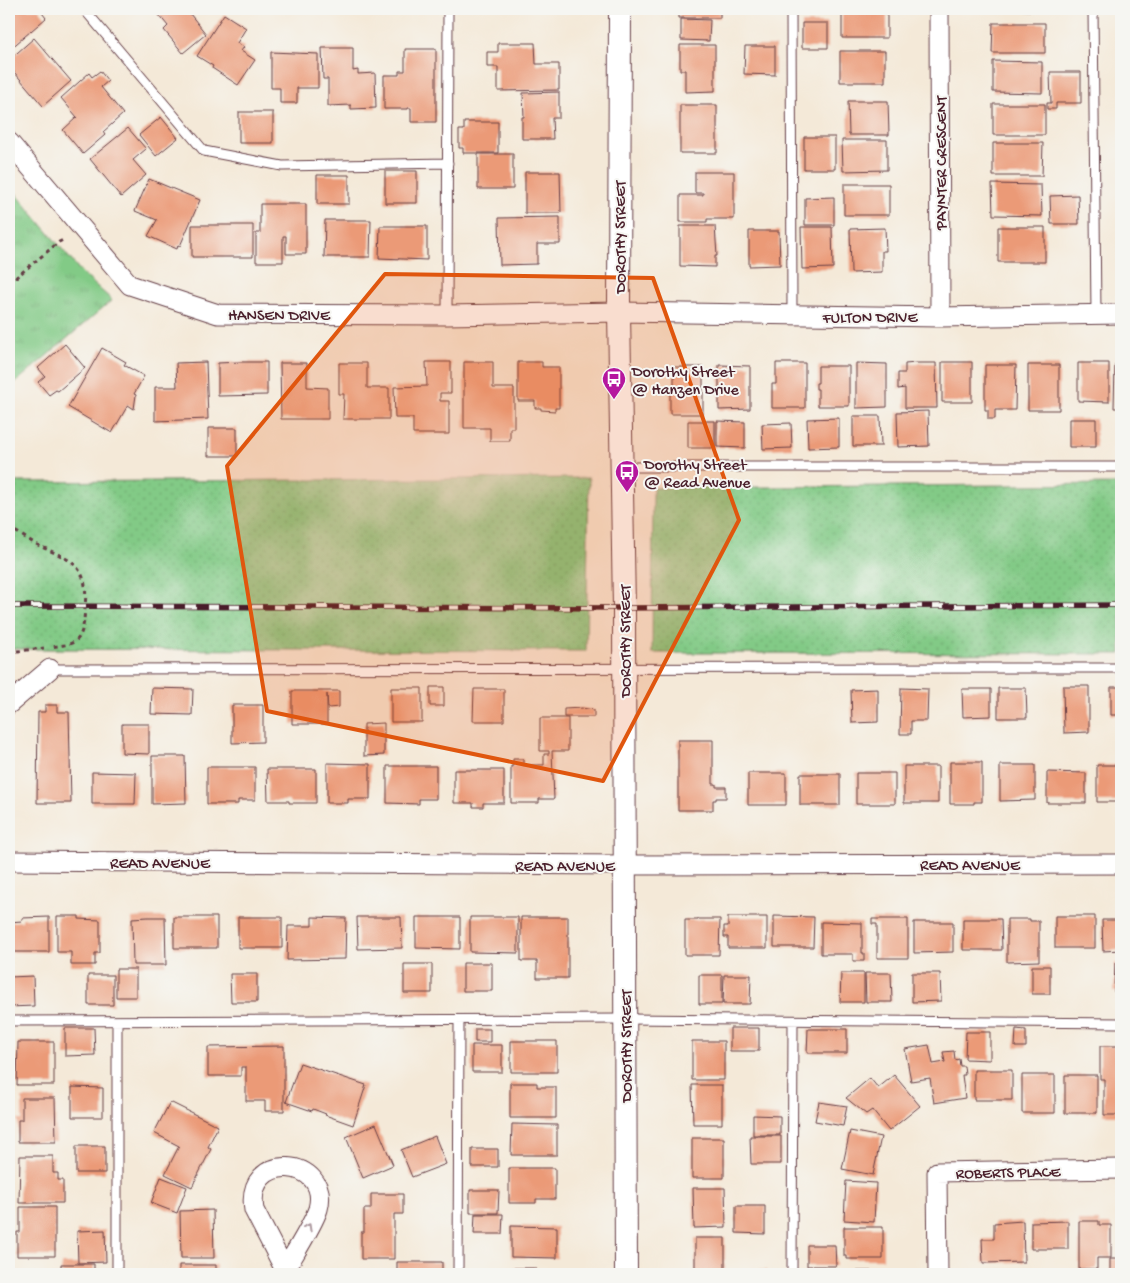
<svg xmlns="http://www.w3.org/2000/svg" width="1130" height="1283" font-family="'Gochi Hand',sans-serif">
  <style>
    .grass { fill: url(#grass-dots); stroke: #667458 }
    .park { fill: url(#park-tufts); stroke: #667458 }
    .building { fill: #eb9a77 }
    .lines { fill: none; stroke-linecap: round; stroke-linejoin: round }
    .service-casing { stroke: #643d45; stroke-width: 11 }
    .minor-casing { stroke: #643d45; stroke-width: 21 }
    .tertiary-casing { stroke: #643d45; stroke-width: 24 }
    .path { stroke: #643d45; stroke-width: 3; stroke-dasharray: 4 4; stroke-linecap: butt }
    .service { stroke: #fff; stroke-width: 9 }
    .minor { stroke: #fff; stroke-width: 19 }
    .tertiary { stroke: #fff; stroke-width: 22 }
    .rail-casing { stroke: #4a1f2b; stroke-width: 5.5 }
    .rail { stroke: #f6f6f2; stroke-width: 4; stroke-dasharray: 11; stroke-linecap: butt }
    .oneway { stroke: #ae9aa0 }
    .marked { fill: #e0560e; fill-opacity: 0.2; stroke: #e0560e; stroke-width: 4; stroke-linejoin: round }
    .labels { text-anchor: middle; stroke-width: 4; stroke-linejoin: round; paint-order: stroke }
    .street-label { font-size: 16px; fill: #4a1f2b; stroke: #f6f6f2 }
    .poi-label { font-size: 16px; fill: #4a1f2b; stroke: #f6f6f2; text-anchor: start }
  </style>
  <defs>
    <pattern id="grass-dots" width="8" height="8" patternUnits="userSpaceOnUse" patternTransform="scale(1.25)"><rect width="8" height="8" fill="#82ca86"/><path d="M2 2h.1M6 6h.1" fill="none" stroke="#72ad74" stroke-width="1.8" stroke-linecap="round"/></pattern>
    <pattern id="park-tufts" width="24" height="20" patternUnits="userSpaceOnUse" patternTransform="scale(1.25)"><rect width="24" height="20" fill="#82ca86"/><path d="M3 7l-1-3M5 7V3M7 7l1-3M15 17l-1-3M17 17v-4M19 17l1-3" fill="none" stroke="#72ad74"/></pattern>
  </defs>
  <rect width="100%" height="100%" fill="#f6f6f2"/>
  <filter id="ink" filterUnits="userSpaceOnUse"><feTurbulence type="fractalNoise" baseFrequency=".02" numOctaves="2"/><feDisplacementMap in="SourceGraphic" scale="10" xChannelSelector="R" yChannelSelector="G"/><feConvolveMatrix kernelMatrix="1 2 1 2 8 2 1 2 1" color-interpolation-filters="sRGB"/></filter>
  <filter id="wash" filterUnits="userSpaceOnUse"><feTurbulence type="fractalNoise" baseFrequency=".0096" numOctaves="4" result="noise"/><feDisplacementMap in="SourceGraphic" scale="20" xChannelSelector="R" yChannelSelector="G"/><feGaussianBlur stdDeviation="1.12" result="paint"/><feColorMatrix in="noise" values="0 0 0 0 0 0 0 0 0 0 0 0 0 0 0 0 0 1.4 0 .05"/><feComposite in="paint" operator="in"/></filter>
  <g filter="url(#wash)">
    <rect width="100%" height="100%" fill="#f4e9d8"/>
    <!-- grass -->
    <path class="grass" d="M589,478L586,651L9,649V482Z
      M1121,484V654L652,653L653,488Z"/>
    <!-- park -->
    <path class="park" d="M9,185L82,273L112,300L9,388Z"/>
    <g id="blocks">
      <!-- building -->
      <path class="building" d="M9,9H39L46,18L9,50Z
        M154,9H197L190,14L206,34L183,53L164,30L168,26Z
        M679,9H720V18H679Z
        M842,9H887V38H842Z
        M1001,9H1042V11L1001,10Z
        M224,14L246,28L237,43L244,47L241,51L255,60L238,85L212,68L213,66L197,56Z
        M681,19L710,20L709,41L681,40Z
        M802,23H828V48H802Z
        M993,23H1045V53H992Z
        M34,38L71,81L43,106L9,66V60Z
        M498,43H535L536,64H559V90L498,91V67H487V52H498Z
        M680,45H715V91L685,92V70H680Z
        M745,46H775V75L744,74Z
        M322,48H353V71L358,70V74L375,73L376,108L351,109V105L328,106V79H323Z
        M405,49H436V122H411V108H408V109H384V75H399V71H405Z
        M840,51H885V82H840Z
        M271,52L318,54V88H297V103H280V88H271Z
        M993,61L1042,62V93L993,92Z
        M100,71L108,81L101,87L123,114L103,132L105,135L83,154L63,130L77,117L61,98L89,73L92,77Z
        M1050,72H1081V103H1056V109H1047V103H1051Z
        M559,92V118H552L553,139H522V117H524L523,93Z
        M848,101H888L889,135H849Z
        M993,104H1045V135H993Z
        M680,105H717V153H680Z
        M239,112H273V143H239Z
        M161,117L178,138L156,156L139,135Z
        M464,122H498V153H463V148H459V130H464Z
        M128,128L146,149L133,160L146,175L121,197L90,159Z
        M804,137H835V169H804Z
        M842,140H887V170L843,171Z
        M993,143H1043L1042,176H993Z
        M478,154H513V189H478Z
        M385,171H417V203H385Z
        M525,172H560L561,213H525Z
        M695,172H734V219H707V222H680V195H703V193H695Z
        M317,175H349V204H317Z
        M149,179L200,200L180,246L178,245L177,249L148,236L157,220L135,211Z
        M844,184H889V215H844Z
        M992,184L1041,185L1042,216L993,215Z
        M1078,195L1079,224H1051L1050,196Z
        M834,197V225H805V198Z
        M260,204H306V254H286V236H283V262H256V233H260Z
        M560,217V244H537V264L500,265L499,218Z
        M325,220H371L370,257H324Z
        M192,225H253V257H192Z
        M380,226H427V260L379,258Z
        M680,226H715L717,256H715V267L680,266Z
        M801,227H832L833,268L802,269Z
        M998,227H1045V262H998Z
        M885,228L886,251H882V272L851,273L850,229Z
        M749,231H779L780,265L749,266Z
        M65,344L85,368L58,391L56,390L49,395L38,382L45,376L38,368Z
        M102,348L126,362L124,365L144,376L134,394L136,395L134,409L128,405L112,433L68,407Z
        M206,362L208,419L155,421V387H177L176,363Z
        M240,362H267V395L218,396V363Z
        M426,362H451V393H440V401H449V434H413V418H395L394,387L427,386Z
        M464,362H493V388H514V428H510V441H490V428H464Z
        M518,362H542V367H559V408H555V411L541,410V408H535V401H518Z
        M942,362H972V402H942Z
        M280,363H307V387L328,388V419H281Z
        M339,363H367V388H389V419H343L344,394H339Z
        M776,363H805V408H772V384H776Z
        M856,363L887,364V407L856,408Z
        M916,363H936L937,408H905V388L898,389V373H905V364Z
        M1078,363H1109V402L1078,401Z
        M1115,364H1121V408H1114Z
        M719,365L750,366V409L719,410Z
        M985,365H1016L1015,410H995V419H988V410H985Z
        M1028,365H1059V410H1028Z
        M818,366H849V406H818V389H816V383H818Z
        M674,367H703V414H670V392H674Z
        M928,411L929,446L898,447L897,412Z
        M853,416H880L881,446H853Z
        M839,418V447L808,448L807,419Z
        M1069,419H1096V447H1069Z
        M688,421H715V448H688Z
        M717,421L745,422V448L717,447Z
        M791,423L792,448L763,449L762,424Z
        M208,428H237V456H208Z
        M1063,686H1089V732L1064,733Z
        M430,687H444V706H430Z
        M1111,687H1121V715H1111Z
        M152,688L193,689L192,715L151,714Z
        M391,688H422V722H391Z
        M901,688L928,689L927,721H911V734H900Z
        M998,688H1026L1027,718H998Z
        M474,689H504V721H473Z
        M878,689V722L852,723L851,690Z
        M962,689H991V716L963,717Z
        M292,691H339V707L328,708L327,694V724H292Z
        M45,705H57V712H69L71,803H37L38,712H45Z
        M232,705H263V742L232,743Z
        M582,708L594,710V717H564V709Z
        M540,718H568V751H552L554,799H539V803H511V766H513V759H523V765H544V754H549V751H540Z
        M384,723V755L364,756V724Z
        M122,724H149V754L122,753Z
        M678,740H713V784H716V787H726V798H716V800H713V810H678Z
        M152,756H185L186,803L152,804Z
        M950,762H982V802H974V804H950Z
        M327,763L370,764V799H348V803H327Z
        M1000,765H1035V800L1000,801Z
        M1097,765H1121V802H1097Z
        M387,766H436V799H419V804L387,803Z
        M904,766H938V803H904Z
        M207,767H255V800H238V804H207Z
        M267,769H316V803H289V801H268Z
        M454,770H504V803H483V807H473V803H454Z
        M92,772L136,773L135,804H92Z
        M1047,772L1086,773V803H1047Z
        M748,773H786V805H748Z
        M856,773H895V804H856Z
        M800,774H840V805H800Z
        M57,916H79V919L100,920V953H95V965H71V952H57Z
        M774,916L814,917L813,947H774Z
        M1055,916H1095V948H1055Z
        M49,917V952H9V922L22,921V918Z
        M148,917H165L166,965H133L132,918Z
        M174,917H217V948H174Z
        M238,917H282V948H238Z
        M312,917L346,918L345,959L287,960L288,926H312Z
        M357,917H401L402,948L358,949Z
        M416,917H460V949L416,948Z
        M470,917H518V953L470,952Z
        M521,917H568V978H537V961H521Z
        M728,917H767V948H728V937H724V926H728Z
        M698,919H720L719,955H685V920H698Z
        M872,919H908V958H877V924H872Z
        M963,919H1001L1002,950H963Z
        M1007,919H1030V921H1039V961L1007,962Z
        M1102,920H1121V950L1103,951Z
        M821,922L862,923V953H864V961H853V954H821Z
        M914,922H953V952L914,953Z
        M463,963H492V991H463Z
        M1115,963L1121,964V992H1114Z
        M404,964H432V993H404Z
        M1032,966H1050V994H1032Z
        M116,969H136V997H116Z
        M841,973H864V1002H840Z
        M865,973H891L892,1002H866Z
        M912,973H940L941,1001L912,1002Z
        M230,974H257V1002H231Z
        M88,975H113V1005H88Z
        M699,975H722V1004H699Z
        M724,975H751L750,1004H723Z
        M33,976L34,1006L9,1007V977Z
        M65,1028H94L95,1055L65,1056Z
        M730,1028H759V1051H730Z
        M475,1029H490V1042H475Z
        M808,1029H847V1053H807Z
        M1016,1029L1026,1030V1047H1015Z
        M966,1032H990V1060L965,1059Z
        M511,1041H557V1072H511Z
        M692,1041H724V1080H692Z
        M18,1042H54V1085H17Z
        M472,1045H502V1072H472Z
        M929,1045L933,1064L945,1062L943,1052L954,1051L955,1060L959,1059L960,1066H964L965,1075H962L965,1098L934,1103L930,1078L911,1081L905,1049Z
        M284,1046V1111H265V1101H246V1067H241V1076H208V1047Z
        M1100,1046H1121V1115H1104V1079H1100Z
        M300,1063L366,1085L353,1125L325,1115L326,1114L313,1109L312,1111L286,1102Z
        M974,1070H1012V1100H974Z
        M894,1075L920,1106L889,1131L872,1110L866,1114L846,1098L870,1078L878,1088Z
        M1022,1075H1055V1113H1022Z
        M1065,1075H1097V1113H1065Z
        M510,1083H537V1087H556V1118H510Z
        M692,1085H722V1124H693Z
        M72,1087L103,1088V1117H72Z
        M22,1098H55L56,1142H18V1120H22Z
        M170,1102L218,1126L208,1147L211,1149L192,1187L165,1174L179,1146L154,1133Z
        M819,1102L847,1106L843,1126L815,1121Z
        M753,1115L780,1116V1135H753Z
        M376,1124L393,1165L363,1178L346,1137Z
        M512,1124L557,1125V1155H511Z
        M850,1131L881,1137L873,1175L842,1169Z
        M435,1136L446,1164L412,1177L401,1150Z
        M750,1136H781V1164H751Z
        M692,1138H724V1178H692Z
        M76,1146H105V1173H76Z
        M472,1149H498V1167H472Z
        M20,1156H53V1173H58V1180H63V1203H19Z
        M509,1168H555V1199H536V1203H509Z
        M161,1177L187,1187L177,1213L151,1203Z
        M846,1181L876,1183L874,1222L844,1220Z
        M693,1188H725L726,1227L694,1228Z
        M470,1190H499L498,1213H470Z
        M371,1194H403V1214H394V1259H361V1232H364V1209H371Z
        M736,1206H765V1234L736,1233Z
        M20,1207H55V1256H17V1232H20Z
        M213,1210L214,1258H181L180,1211Z
        M475,1214H503L502,1234H474Z
        M1023,1221L1024,1262L983,1263L982,1239H994V1223Z
        M1068,1221V1249H1031V1222Z
        M1079,1221H1099V1225H1111V1258H1097V1269H1079Z
        M511,1226L557,1227V1258L511,1257Z
        M844,1227H883V1259H846V1256H844Z
        M105,1230L106,1262L78,1263L77,1231Z
        M695,1238H725V1274H695Z
        M807,1245H835L836,1266H807Z
        M1110,1259H1121V1274H1110Z
        M397,1262H442V1274H397Z
        M61,1264H94V1274H61Z
        M179,1265H216V1274H179Z
        M509,1268H536V1272L542,1273V1274H509Z
        M734,1270H766V1274H734Z
        M344,1271H377V1274H344Z
        M852,1271H890V1274H852Z
        M970,1272H997V1274H970Z"/>
    </g>
  </g>
  <g filter="url(#ink)">
    <use href="#blocks" fill-opacity="0" stroke="#643d45" stroke-width="1"/>
    <g class="lines">
      <!-- service casing -->
      <g class="service-casing">
        <path id="service" d="M84,9L204,151L282,166L448,163
          M791,9L792,316
          M1093,9L1096,314
          M447,315L448,9
          M622,467H1121
          M50,669L1121,668
          M9,1021L625,1019L1121,1023
          M117,1021V1274
          M458,1274L459,1020
          M792,1274L793,1021"/>
      </g>
      <!-- minor casing -->
      <g class="minor-casing">
        <path id="minor" d="M939,9L940,317
          M9,142L130,285L218,314L447,315L619,312L940,317L1121,314
          M9,704L50,669
          M9,861L625,865L1121,864
          M285,1270C294,1254 313,1225 318,1209C332,1158 244,1149 254,1210L285,1270V1274
          M938,1274L937,1172L1121,1169"/>
      </g>
      <!-- tertiary casing -->
      <g class="tertiary-casing">
        <path id="tertiary" d="M620,9L619,312L624,608L626,1274"/>
      </g>
      <!-- path -->
      <path class="path" d="M9,283L59,242L65,239
        M9,527C18,533 28,540 38,545C53,553 74,558 82,575C88,588 85,606 84,620C81,645 72,644 51,647
        M9,652L44,648"/>
      <!-- service -->
      <use href="#service" class="service"/>
      <!-- minor -->
      <use href="#minor" class="minor"/>
      <!-- tertiary -->
      <use href="#tertiary" class="tertiary"/>
      <!-- rail casing -->
      <g class="rail-casing">
        <path id="rail" d="M9,606L624,608L1121,605"/>
      </g>
      <!-- rail -->
      <use href="#rail" class="rail"/>
    </g>
    <!-- one-way arrows -->
    <defs><path id="oneway-chevron" d="M-2-3.5L2.5 0L-2 3.5" fill="none" stroke-width="1.6" stroke-linecap="round" stroke-linejoin="round" transform="scale(1.25)"/></defs>
    <use class="oneway" href="#oneway-chevron" transform="translate(308 1227) rotate(-61)"/>
  </g>
  <!-- marked area -->
  <path class="marked" d="M385,274L653,278L739,520L603,781L267,711L227,466Z"/>
  <!-- icons -->
  <defs>
    <g id="bus-pin" transform="scale(1.25)"><path d="M0 17L-7.5 6A9.5 9.5 0 1 1 7.5 6Z" fill="#b5179e" stroke="#f6f6f2"/><path d="M-5-6H5V4H4V6H2V4H-2V6H-4V4H-5ZM-3.5-4V0h7V-4ZM-3.5 1.2v1.5H-2V1.2ZM2 1.2v1.5H3.5V1.2Z" fill="#fff"/></g>
  </defs>
  <g fill-rule="evenodd">
    <use href="#bus-pin" x="614" y="379"/>
    <use href="#bus-pin" x="627" y="472"/>
  </g>
  <g class="labels">
    <!-- street labels -->
    <g class="street-label">
      <text transform="translate(940 163) rotate(-90)" y="6">PAYNTER CRESCENT</text>
      <text transform="translate(619 237) rotate(-90)" y="6">DOROTHY STREET</text>
      <text x="279" y="320">HANSEN DRIVE</text>
      <text x="870" y="322">FULTON DRIVE</text>
      <text transform="translate(624 641) rotate(-90)" y="6">DOROTHY STREET</text>
      <text x="160" y="868">READ AVENUE</text>
      <text x="970" y="870">READ AVENUE</text>
      <text x="565" y="871">READ AVENUE</text>
      <text transform="translate(625 1046) rotate(-90)" y="6">DOROTHY STREET</text>
      <text transform="translate(1008 1171) rotate(-1)" y="6">ROBERTS PLACE</text>
    </g>
    <!-- poi labels -->
    <g class="poi-label">
      <text x="632" y="376">Dorothy Street<tspan x="632" dy="18">@ Hanzen Drive</tspan></text>
      <text x="644" y="469">Dorothy Street<tspan x="644" dy="18">@ Read Avenue</tspan></text>
    </g>
  </g>
  <!-- margin -->
  <rect width="1130" height="1283" fill="none" stroke="#f6f6f2" stroke-width="30"/>
</svg>
